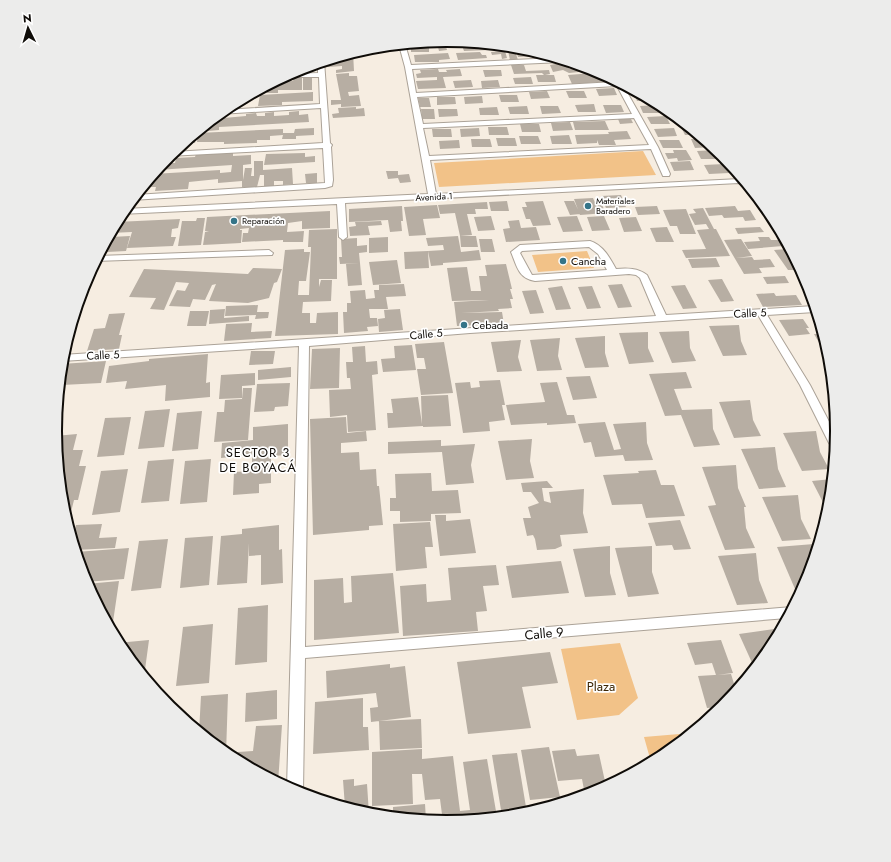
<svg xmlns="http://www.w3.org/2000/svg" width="891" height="862" font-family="Jost,sans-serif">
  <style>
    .green { fill: #f2c288 }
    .building { fill: #b7aea3 }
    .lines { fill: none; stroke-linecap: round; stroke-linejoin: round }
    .street-casing { stroke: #aba297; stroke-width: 2 }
    .street { fill: #fff; fill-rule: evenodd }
    .poi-dot { fill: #347488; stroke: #fff; stroke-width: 1.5 }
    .labels { text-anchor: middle; stroke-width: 3.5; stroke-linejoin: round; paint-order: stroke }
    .far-street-label { font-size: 9px; fill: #0f0c08; stroke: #fff }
    .far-poi-label { font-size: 9px; fill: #0f0c08; stroke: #fff; text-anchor: start }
    .poi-label { font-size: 11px; fill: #0f0c08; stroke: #fff; text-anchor: start }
    .street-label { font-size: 11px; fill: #0f0c08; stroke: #fff }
    .quarter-label { font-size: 13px; letter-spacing: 1px; fill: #0f0c08; stroke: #fff }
    .near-street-label { font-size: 13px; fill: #0f0c08; stroke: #fff }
    .near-park-label { font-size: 13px; fill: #3c2504; stroke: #fff }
    .rim { fill: none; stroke: #0f0c08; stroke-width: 2 }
  </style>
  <rect width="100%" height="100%" fill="#f6ede1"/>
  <!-- green -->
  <path class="green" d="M643,151L656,175L439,187L434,163Z
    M587,251L594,268L538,272L532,255Z
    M620,643L638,698L619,715L577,720L561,649Z
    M691,733L663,756L651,762L644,737Z"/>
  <!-- building -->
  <path class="building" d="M437,43H445L447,50L439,51Z
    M461,43H466L467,46L472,45L471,44L475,43L487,44L489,50L464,51Z
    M411,45H429V52H411Z
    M498,45L508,46L509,50L500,51Z
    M525,48L541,53L542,56L518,57L516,51H526Z
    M505,51L507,58L502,59L501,54L492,55L491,52Z
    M508,51H515L518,60H510Z
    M353,52L354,71L336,73V70L342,69V66L328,67L329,61L336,60V58Z
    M480,52L482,55H486L487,58L458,60L456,53Z
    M448,53L450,59L439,60V62H415L414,55Z
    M561,63L570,69H581L580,65L595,70L603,74L605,78L601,79L603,82L572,84L568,75L593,73L589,71L569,73L563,70L553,72L550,65Z
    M511,65H524L526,71L549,70L550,74L545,75H554L556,82H538L536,75H544L542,73L514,74Z
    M309,66V71L292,72L296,70Z
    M438,69L439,72H447L446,70L460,69L462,76L443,77L446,88L418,89L416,81L437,80V77L417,78L416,74L421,73L420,70Z
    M483,70H501L502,76L485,77Z
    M349,73V76H357L359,91L348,92L349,96L359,95L361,106L341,107V104L331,105V100H341L336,74Z
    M531,77L533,84H515L513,78Z
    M294,78H302V90H278V93H267L269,84L274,82L293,81Z
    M303,78H312V90H303Z
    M471,80L473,87L455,88L453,81Z
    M498,80L500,87L482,88L481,81Z
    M267,85V92L253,93Z
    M614,88L617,95L599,96L596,89Z
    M547,91L550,98L531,99L529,92Z
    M566,91H584L587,98H569Z
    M313,92V101L282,102V105L258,106L260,95Z
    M634,94H640L653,101H637Z
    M499,95H517L519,102H501Z
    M249,96L247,104L230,105L241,100Z
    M482,96L483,103L465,104L464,97Z
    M437,97H455L456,104L437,105Z
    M418,98H429L431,107H420Z
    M594,104L596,112H578L575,105Z
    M603,105H621L624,112L606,113Z
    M658,105L662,113H643L640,106Z
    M527,106L529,114H510L508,107Z
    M540,106H558L561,113L542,114Z
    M356,107V109L364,108L365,116L333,118L332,114L339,113L338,108Z
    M497,107L499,115H480L479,108Z
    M421,109H434L435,119H422Z
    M438,109H457L458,116L439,117Z
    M299,111V115L308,114L309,122L219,127V130L197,132L206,124V128H208L209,122L213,119L246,116V114L256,113L257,116H265V113L274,112V116L289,115V112Z
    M666,116L670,124H651L647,117Z
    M618,119H631L633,123L620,124Z
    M678,119L698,135H685L681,127H683Z
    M605,121L609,130H575L573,122Z
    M570,122L573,130L553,131L551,123Z
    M520,124H539L541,132H522Z
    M488,127H507L509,135H489Z
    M314,128V135L296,136V139H282L283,135L270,136V140H257V143L224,144V142H197L198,133L283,129V133H294L295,129Z
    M479,128L480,136L461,137L460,129Z
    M674,128L677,136L658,137L654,129Z
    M432,129H451L452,137H433Z
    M627,131L631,139L614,140L616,145H599L597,140V143L577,144L575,135L609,134L608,132Z
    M197,132L195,143H183L195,133Z
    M569,135L572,144H552L550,136Z
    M519,136H538L541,144H521Z
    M496,138H515L517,146H498Z
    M471,139H490L492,147H472Z
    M691,139H703L713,147L695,148Z
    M459,140L460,148L440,149L439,141Z
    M659,140H679L683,148H663Z
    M673,150H686L692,160L678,161L677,158L668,159L665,153H674Z
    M717,150L722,159H701L697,151Z
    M233,152V156L251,155V164L243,165V180L245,168H252L251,176H254V161H263V170L292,168L293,184L283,185V181H274V186L264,187V175H260L257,187H242V181L218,183V179L189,182L188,189L155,191L156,187H150L151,183H146L153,174L220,170V173L231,172L232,165L157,170L167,157H172L171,163H175L176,158L195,157L196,154Z
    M305,153V157L315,156V162L264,165L266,154Z
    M690,161L694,170L674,171L670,162Z
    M724,164L729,173L709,174L704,165Z
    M386,171H398V175L409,174L411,182L400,183L398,178L388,179Z
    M317,173V183H306L305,174Z
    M621,195L626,207L606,208L601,196Z
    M593,198L596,205H602L606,213L580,215L574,199Z
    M507,201L509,211H491L489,202Z
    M543,201L551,225L533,226L530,219H526L522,207H527L525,202Z
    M564,201H574L580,214L570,215Z
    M487,202L488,209H475L476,214H467L472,235L460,236L455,213L440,214L438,205Z
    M437,205L440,218L423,219L426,235L409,236L404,207Z
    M402,206L403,221H401L402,231L390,232L388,220L349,222V209Z
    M657,206L660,214L638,215L635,207Z
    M735,206L738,211L750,210L756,220L745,221L743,217L724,218L722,215L709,216L705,208Z
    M703,208L714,229H716L730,256L686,258L682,250L706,249L697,230L709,229L706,224L695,225L689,214L696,213L693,209Z
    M686,209L696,234H680L677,226H670L663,210Z
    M330,211V228L302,229V221L288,223L287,232L304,231L303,242H283V240L242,242L243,233H248L249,228L240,229V230H242L241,243L203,245L205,232H209L205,231L207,217Z
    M491,216L495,230L478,231L474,217Z
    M577,216L583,231L563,232L557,217Z
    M604,216L610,230L592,231L587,217Z
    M636,217L642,231L624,232L619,218Z
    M197,218H205L201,245L178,246L182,221H196Z
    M180,219L178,228L172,229L171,237H176L173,246L127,248L132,232L110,233L116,222Z
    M519,220L521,228L536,227L540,240L506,242L503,229L510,228L508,221Z
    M381,221L382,225L368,226L370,235L350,236L349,227L356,226L355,222Z
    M667,227L674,242H656L650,228Z
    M760,227L764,232L738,234L735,228Z
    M337,229V279H319V287L321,280H332L331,301L303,302L302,313H310V323H316L317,313L338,312V334L275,336L285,250L304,249V252H310L306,281H299L298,295H309L311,247H308L309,230Z
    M130,236L126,251L107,252L111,237Z
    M458,236L461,252L479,250L481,260L443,263V265L431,266L428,251L444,250L443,245L428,246L426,238Z
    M460,236H476L478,247H461Z
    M388,237V252L369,253V238Z
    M758,237H769L771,240H779L783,246L748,249L744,242L760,241Z
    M357,238V246L367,245V252L359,253L360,263L340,264L339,257H342L341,239Z
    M479,239H492L495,252H481Z
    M741,239L752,256L736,258L752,257L754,260L770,259L775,267L759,268L762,273L744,274L724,240Z
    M787,249L799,267L800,270H788L774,250Z
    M428,251L429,268L405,269L404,252Z
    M716,258L720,267L692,268L688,259Z
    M397,260L401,283L373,285L369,262Z
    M360,263L362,285L348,286L346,264Z
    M506,264L512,289H510L513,299H510L512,308L498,309L499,311L461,313L502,312L504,324L457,326L454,302L489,300L452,301L447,268L467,267L471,291H481L479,276H487L485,265Z
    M253,268L282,269L277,282L274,283L269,298L248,303L209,301L216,284L212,285L205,300L193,299L190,307L169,306L177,290L185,291L189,283L176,282L164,310L150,309L156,298L129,297L144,269L248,274Z
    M785,276L789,283L767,284L763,277Z
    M722,279L734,301L721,302L708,280Z
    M404,284L406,296L386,297L388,309H369L370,318H377L378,326L367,327L368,331L344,333L343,312H347V303H351L350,291L365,290L366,299L375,298L374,290H379V285Z
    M622,284L632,307L618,308L608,285Z
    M685,285L697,308L683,309L671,286Z
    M562,286L571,309L556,310L548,288Z
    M592,286L601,308L587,309L578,287Z
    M536,290L544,313L530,314L522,291Z
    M774,293L776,296L796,295L802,305L763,307L756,294Z
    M258,305L257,312H269L268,318L255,319L256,315L225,316L226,306Z
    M225,309L224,318L249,316V321L209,324L210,310Z
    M400,309L403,330L379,332L378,319L385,318L384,310Z
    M190,311H209L206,326H187Z
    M125,313L119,335H122L119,349L87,351L94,329L105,328L109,314Z
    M803,319L809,328H806L810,334L789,336L779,320Z
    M252,323L251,332L272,331L271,338L224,341L226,324Z
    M739,325L741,341L747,355L723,356L709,326Z
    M689,331L690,348L696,361L672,363L659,332Z
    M648,332V348L654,362L629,364L619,333Z
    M814,334H823L826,346H821Z
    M605,336V353L609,367L585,368L575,338Z
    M560,338L558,356L562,370L537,371L530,340Z
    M521,340L518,357L522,371L497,372L491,342Z
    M444,342L453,393L421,395L417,369H426L424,358H417L415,344Z
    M412,345L416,370L383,372L381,359L395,358L394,346Z
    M365,346L366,362L377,361L378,374L372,375L376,430L348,432L347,415L330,417L329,390L351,389L350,378H347L346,362H353L352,347Z
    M826,346L829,355L830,360L821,347Z
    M340,348L339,388L310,389L312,349Z
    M251,351H275L273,364L249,365Z
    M208,354L206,383L210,382V397L165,401L166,385L125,389L127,381L106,383L109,366L149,361V359Z
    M106,361L101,383L62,385L58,396L61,364Z
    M291,367V377L258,380V370Z
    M686,372L692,388L674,389L682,410L712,409L713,429L720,445L694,447L681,415L665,416L649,374Z
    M255,373V385L242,386V398L219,399L221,375Z
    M590,376L597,398L573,400L566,377Z
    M500,380L505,405H502L505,420L489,422L490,431L463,433L455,383L470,382L471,388L480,387L479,381Z
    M557,382L567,415H574L576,423L547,425V423L511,425L506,405L545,402L540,383Z
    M290,383L288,406L275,407L274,411L254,412L257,384Z
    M243,388H252L248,440L214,442L217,412H224L225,400L242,399Z
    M448,395L451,426L423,427V426L388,428L387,413H393L391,399L418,397L422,424L421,396Z
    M750,400L753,420L761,436L734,438L719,402Z
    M170,409L164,447L138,449L145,411Z
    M202,411L198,449L172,451L177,413Z
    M131,417L124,455L97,457L105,418Z
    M346,417L347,433L366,431L367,441L341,443V453L359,452L360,470L376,469L377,486H379L383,525L369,526V530L313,535L310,419Z
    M605,422L614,450L621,449L613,424L646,422L647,443L653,460L625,461L623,455L595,457L591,442L584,443L578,424Z
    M288,424V455L271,456V483L259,484V493L233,495L234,472L252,471V455L221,458L222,443L253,440V427Z
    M816,431L820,452L829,469L802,471L783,433Z
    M77,434L73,450H83L79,466H86L78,500H74L69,520H73L70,534L62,507L55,436Z
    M532,439L530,461L534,478L506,480L498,441Z
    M441,440V446L475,444L471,465L474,483L446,485L442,452L388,454V442Z
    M775,447L778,469L786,487L759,489L741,449Z
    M174,459L169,501L141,503L148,461Z
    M211,459L207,502L180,504L185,461Z
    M736,465L738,488L746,507H744L746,528L755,548L725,550L708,506L716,505L702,467Z
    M128,469L120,512L92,515L101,471Z
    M656,470L661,485H674L685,516L646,518L642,504L612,505L603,475L639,473L638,471Z
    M431,473L432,491L458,490L461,513L431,514V521L400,522V511H390V498H396L395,474Z
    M832,479L829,508L828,512L812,481Z
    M547,481L553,488H542L544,501L551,503L549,492L584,489L583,513L588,533L560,535L562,546L555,549L537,550L535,539L533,535L527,536L523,518H531L528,507L539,503L531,492H523L521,483Z
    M798,495L801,519L811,539L782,541L762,497Z
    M435,515H446V521L470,519L476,553L440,556Z
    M680,520L691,549L674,550L672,545L656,546L648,523Z
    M430,522L433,547H425L427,568L396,571L393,524Z
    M102,524L99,538L117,537L115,548L75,550L72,539L76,525Z
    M279,525V550L282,549L283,583L261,585V555L249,556V543L247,583L217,585L221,536L242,534V529Z
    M213,536L209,585L180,588L185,538Z
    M168,539L161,588L131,591L139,541Z
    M814,544L815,552L807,581L798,596L777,547Z
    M610,546V573L616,595L585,597L573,549Z
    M652,546V572L659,594L628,597L615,548Z
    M129,548L124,579L85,582L87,571L82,572L76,552Z
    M756,553L759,580L768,603L737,605L718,556Z
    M561,561L569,593L512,598L506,566Z
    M496,565L499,585L483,586L487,611L476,612L478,631L403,636L400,586L426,584L427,602L451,600L448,568Z
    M393,573L399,633L314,640V580L343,578L344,603L352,602L351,576Z
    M119,581L113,622H107L86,584Z
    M268,605L267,662L235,665L238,608Z
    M213,624L209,683L176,686L183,627Z
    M781,628L770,648L757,665H753L739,634Z
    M149,640L144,677L117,643Z
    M721,640L733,673L716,675L712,663L695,665L687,643Z
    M550,652L558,683L522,687L531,728L468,734L457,662Z
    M390,664V668L405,666L411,717L371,722L370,708L378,707L376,693L327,698L326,671Z
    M731,674L736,690L722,707L707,708L698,676Z
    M277,690V719L245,722L246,693Z
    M228,694L226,754L199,732L201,696Z
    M363,698V727H368L369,750L313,754L315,702Z
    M421,719L422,748L380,750L379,721Z
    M282,725L278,783L237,761L238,752L253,751L256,726Z
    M549,747L560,797L530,800L521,750Z
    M422,749V759L453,756L460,811L470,810L463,762L487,759L497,817L443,822L440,799L425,800L422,774H412L413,804L372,806V752Z
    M575,749L577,756L599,754L606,786L585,795L582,779L558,781L552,751Z
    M517,753L527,813L502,816L492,755Z
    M354,779V786L367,784L369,814L345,807L343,780Z
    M582,796L562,802L561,798Z
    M425,804L426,820L393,817V807Z"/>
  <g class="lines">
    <!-- street casing -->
    <g class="street-casing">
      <path id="street" d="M405,44L411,65L557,58L565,61L562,62L412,69L416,93L615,82V81L623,85L658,147L670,174L669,176H663L651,149L430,160L436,194L740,179L748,186L739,183L345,203L347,237L343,240L339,237L337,204L120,214L124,209L428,194L405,67L399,45ZM617,86L632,114L423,124L417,97ZM634,118L649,145L429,156L423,128Z
        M324,61L330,143L332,145L331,147L333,180L332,186L325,188L132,200L135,195L325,183L323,148L168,156L173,152L323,143L321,108L219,114L224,110L320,104L319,77H282L288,74L318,73V63Z
        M590,241C603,245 610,258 616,269C627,268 638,268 647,275L666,315L814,306L815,312L767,315L810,385L836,435L835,447L831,446L829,443L800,385L758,315L470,333L309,346L305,647L792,607L787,618L305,658L303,792L302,794L287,788L299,346L62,361V355L656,316L640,278L636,275L629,274L535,281C518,278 517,266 511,252L520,245ZM589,247L598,254L607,270L532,275L520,253L522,251Z
        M269,250L273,253L272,255L95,261L98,256Z"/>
    </g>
    <!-- street -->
    <use href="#street" class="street"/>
  </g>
  <!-- markers -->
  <g class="poi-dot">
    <circle cx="588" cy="206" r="4"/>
    <circle cx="234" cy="221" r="4"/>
    <circle cx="563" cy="261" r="4"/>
    <circle cx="464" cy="325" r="4"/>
  </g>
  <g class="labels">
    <!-- far-street labels -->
    <g class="far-street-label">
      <text transform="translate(434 197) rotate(-3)" y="3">Avenida 1</text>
    </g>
    <!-- far-poi labels -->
    <g class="far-poi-label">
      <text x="596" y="204">Materiales<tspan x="596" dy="10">Baradero</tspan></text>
      <text x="242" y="224">Reparación</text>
    </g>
    <!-- poi labels -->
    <g class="poi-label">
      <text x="571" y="265">Cancha</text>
      <text x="472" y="329">Cebada</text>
    </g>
    <!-- street labels -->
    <g class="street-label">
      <text transform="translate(750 313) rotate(-3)" y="4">Calle 5</text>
      <text transform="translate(426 334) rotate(-5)" y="4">Calle 5</text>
      <text transform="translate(103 355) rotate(-3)" y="4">Calle 5</text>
    </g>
    <!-- quarter labels -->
    <g class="quarter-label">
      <text x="258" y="457">SECTOR 3<tspan x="258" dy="15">DE BOYACÁ</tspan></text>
    </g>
    <!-- near-street labels -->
    <g class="near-street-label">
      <text transform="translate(544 633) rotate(-5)" y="5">Calle 9</text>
    </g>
    <!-- near-park labels -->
    <g class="near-park-label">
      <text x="601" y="691">Plaza</text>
    </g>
  </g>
  <!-- crop -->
  <path d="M0 0H891V862H0ZM62 431a384 384 0 1 1 768 0a384 384 0 1 1-768 0Z" fill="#ececeb" fill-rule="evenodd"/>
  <path class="rim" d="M62 431a384 384 0 1 1 768 0a384 384 0 1 1-768 0Z"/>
  <!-- north arrow -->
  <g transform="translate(28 28) rotate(355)" stroke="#ffffff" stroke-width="3" paint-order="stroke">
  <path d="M0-3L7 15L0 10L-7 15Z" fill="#0f0c08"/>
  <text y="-6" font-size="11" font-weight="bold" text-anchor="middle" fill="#0f0c08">N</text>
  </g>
</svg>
